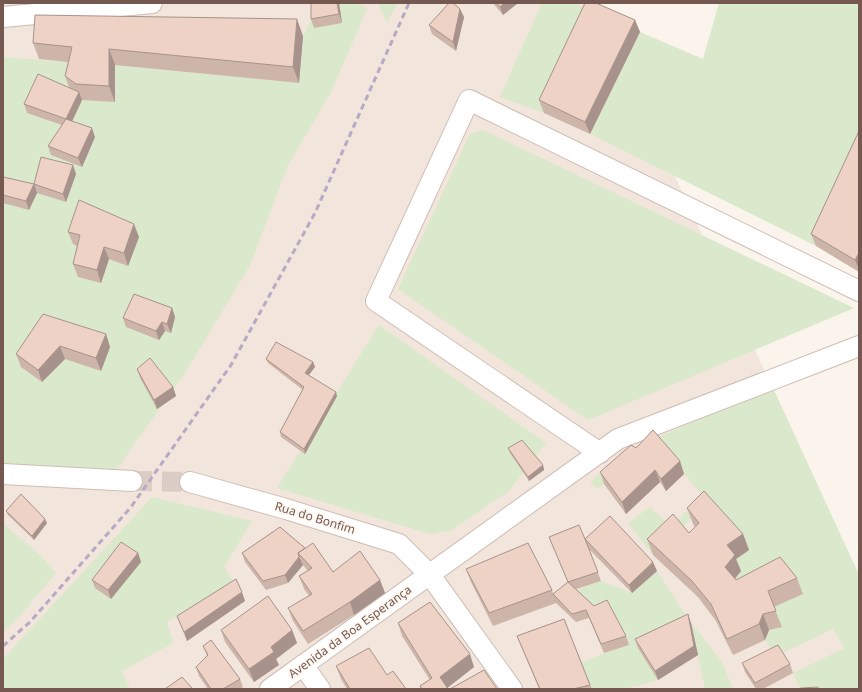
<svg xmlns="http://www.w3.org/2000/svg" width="862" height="692" font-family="'Noto Sans',sans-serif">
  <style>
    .residential { fill: #f2e5db }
    .green { fill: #dae8cb }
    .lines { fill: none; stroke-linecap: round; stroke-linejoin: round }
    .minor-tunnel { stroke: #dacdc5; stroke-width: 20; stroke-dasharray: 20 10; stroke-linecap: butt }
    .minor-casing { stroke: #cfbdb4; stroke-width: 22 }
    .minor { stroke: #fff; stroke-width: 20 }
    .rail { stroke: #b6aac5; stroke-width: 3; stroke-dasharray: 6 4; stroke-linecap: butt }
    .wall { fill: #cdb5aa }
    .shaded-wall { fill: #a7938b }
    .building { fill: #eed2c6; stroke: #a7938b }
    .labels { text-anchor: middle; stroke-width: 4; stroke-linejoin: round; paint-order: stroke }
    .street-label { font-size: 12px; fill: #755950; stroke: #fef8f2 }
  </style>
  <rect width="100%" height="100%" fill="#fbf4ec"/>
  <!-- residential -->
  <path class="residential" d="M3,3H595L859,575V689H3Z"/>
  <!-- green -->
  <path class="green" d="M320,3H358L367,9L331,92L288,165L250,265L185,373L109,480L3,474V57L78,63L115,102V65L299,83L303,36Z
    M378,3H397L387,23Z
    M542,3H574L591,12L544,113L500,97Z
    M719,3H859V154L816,246L590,134L640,32L703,59Z
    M483,130L854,308L588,420L398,289L470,134Z
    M379,325L546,443L509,491L452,530L430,534L277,488Z
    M773,388L859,575V689H801L793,673L845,648L833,629L776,656L765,640L769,630L773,607L803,594L731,583L733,561L748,550L707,504L653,555L628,523L650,507L671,527L702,495L658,443L636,457L598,489L590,482L630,449Z
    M152,497L252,521L224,567L233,581L167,622L173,643L122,671L130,689H3V659Z
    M3,523L43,558L56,573L18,618L3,632Z
    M657,571L691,623L722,662L733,689H705L691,623L639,648L658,680L625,689H591L581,663L604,653L629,645L572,591L601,581L632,593Z"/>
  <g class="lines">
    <!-- minor-tunnel -->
    <path class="minor-tunnel" d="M132,481L190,482"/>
    <!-- minor casing -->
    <g class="minor-casing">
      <path id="minor" d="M3,17L152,3
        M600,453L376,301L469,100L859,291
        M3,474L132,481
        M190,482L286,509L399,544L430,575L512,689
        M303,665L320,689
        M270,689L618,439L859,346"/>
    </g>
    <!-- minor -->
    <use href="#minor" class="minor"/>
    <!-- rail -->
    <path class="rail" d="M3,646L30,622L131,507L231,365L315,213L409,3"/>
  </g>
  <!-- wall -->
  <path class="wall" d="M339,3L342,23L314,28L311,19Z
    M493,3H518L503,15Z
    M460,9L464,17L456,51L432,34L429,25Z
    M635,20L640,32L590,134L544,113L539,100Z
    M303,36L299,83L115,65V102L82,100L72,121L95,137L82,167L51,155L48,146L62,125L27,113L24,104L69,87L65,76L68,62L39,59L33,43Z
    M859,131V272L816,246L811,234Z
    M76,174L66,202L37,193L34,184Z
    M3,177L34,184L37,193L29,210L3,203Z
    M68,232L139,237L128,266L109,259L101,283L78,277L73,264L77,246L73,244Z
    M172,308L175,317L171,333L165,331L159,340L126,327L123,318Z
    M106,334L110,347L101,371L65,359L42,382L21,367L16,354Z
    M266,359L313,362L315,367L309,375L337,396L305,454L281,437L280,432L303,390L268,363Z
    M137,369L173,387L176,396L157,409L140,378Z
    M508,448L543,465L544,470L529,481L510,453Z
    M636,448L680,461L684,474L666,491L660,482L626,514L604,484L600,472Z
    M687,508L743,534L749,550L736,559L741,571L735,579L736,580L797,578L803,594L774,607L782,627L769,630L765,640L733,655L716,621L698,597L653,555L647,539L689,533L695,527L693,524Z
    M6,511L47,523L34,540L8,515Z
    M280,527L333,572L380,580L385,593L354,615L308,644L293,621L288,608L309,596L304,589L299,576L308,571L303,565L288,583L266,590L245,562L242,553Z
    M549,537L585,539L657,571L632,593L589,549L601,581L576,589L626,636L629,645L604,653L589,618L576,622L556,603L553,594L568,582Z
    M138,553L141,562L111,599L95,588L92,580Z
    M466,569L552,590L556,603L493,626L471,582Z
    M245,601L187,641L177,616Z
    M688,614L691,623L698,655L658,680L638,648L635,639Z
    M564,619L592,689H539L522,648L517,636Z
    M398,623L474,667L447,688L448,689H421L420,686L430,680L402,636Z
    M221,630H292L297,643L276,659L279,665L254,682L225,642Z
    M203,646L240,679L243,687L240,689H208L199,676L196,667L207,656Z
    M742,663L790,664L793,673L763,689H756L745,672Z
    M336,666L387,675L406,689H347L341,679Z"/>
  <!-- shaded-wall -->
  <path class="shaded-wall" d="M337,3H339L342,23L339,14Z
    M504,3H518L503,15L500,7Z
    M460,9L464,17L456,51L453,42Z
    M297,19L303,36L299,83L293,67Z
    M635,20L640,32L590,134L585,122Z
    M109,49L115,65V102L109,86Z
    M79,92L82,100L69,128L66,119Z
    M92,128L95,137L82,167L78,158Z
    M73,165L76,174L66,202L63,194Z
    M34,184L37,193L29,210L26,201Z
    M134,224L139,237L128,266L124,253Z
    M104,247L109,259L101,283L97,270Z
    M859,253V270L855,260Z
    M172,308L175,317L171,333L167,324Z
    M162,322L165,331L159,340L156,331Z
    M106,334L110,347L101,371L96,358Z
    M60,346L65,359L42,382L38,370Z
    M313,362L315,367L307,377L305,373Z
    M173,387L176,396L157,409L154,400Z
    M336,392L337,396L305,454L304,449Z
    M680,461L684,474L666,491L661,479Z
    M543,465L544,470L529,481L528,477Z
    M655,470L660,482L626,514L622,502Z
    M45,519L47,523L34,540L32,536Z
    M743,534L749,550L736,559L741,571L731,583L725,567L727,545Z
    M138,553L141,562L111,599L108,590Z
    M299,557L303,565L288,583L285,575Z
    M653,562L657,571L632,593L629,585Z
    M380,580L385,593L354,615L350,602Z
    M242,592L245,601L187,641L184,632Z
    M688,614L691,623L698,655L658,680L655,671Z
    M763,614L769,630L765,640L759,624Z
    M292,630L297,643L276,659L279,665L254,682L249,669L271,647Z
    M470,654L474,667L446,689L440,677Z"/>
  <!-- building -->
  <path class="building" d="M311,3H337L339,14L311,19Z
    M449,3H453L460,9L453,42L429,25Z
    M497,3H504L500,7Z
    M585,3H596L635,20L585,122L539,100Z
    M35,15L297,19L293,67L109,49V86L76,84L65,76L72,47L33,43Z
    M38,74L79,92L66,119L92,128L78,158L48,146L66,119L24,104Z
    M859,131V253L855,260L811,234Z
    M41,157L73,165L63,194L34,184Z
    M3,177L34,184L26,201L3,195Z
    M79,200L134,224L124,253L104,247L97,270L73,264L80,235L68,232Z
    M134,294L172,308L167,324L162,322L156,331L123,318Z
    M43,314L106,334L96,358L60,346L38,370L16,354Z
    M276,342L313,362L305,373L336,392L304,449L280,432L304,387L266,359Z
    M150,358L173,387L154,400L137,369Z
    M653,430L680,461L661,479L655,470L622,502L600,472L631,445L636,448Z
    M522,440L543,465L528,477L508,448Z
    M704,491L743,534L727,545L735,555L725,567L736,580L780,557L797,578L768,591L776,611L763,614L759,624L727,639L711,604L692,581L647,539L673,514L689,533L699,523L687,508Z
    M21,494L45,519L32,536L6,511Z
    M610,516L653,562L629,585L585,539L598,572L568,582L549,537L579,525L585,539Z
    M280,527L305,548L298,553L299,557L285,575L263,581L242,553Z
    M121,542L138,553L108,590L92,580Z
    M313,543L333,572L360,551L380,580L350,602L303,631L288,608L312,594L299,576L312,568L298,553Z
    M528,543L552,590L489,613L466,569Z
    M236,579L242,592L184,632L177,616Z
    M568,582L594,606L607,600L626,636L601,644L586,610L572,614L553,594Z
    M268,596L292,630L271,647L274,652L249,669L221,630Z
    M430,602L470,654L440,677L448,689H422L420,686L432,678L398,623Z
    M688,614L694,646L655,671L635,639Z
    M564,619L590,685L573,689H540L517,636Z
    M211,640L240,679L223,689H211L196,667L208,655L203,646Z
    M778,645L790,664L755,683L742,663Z
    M369,648L387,675L393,671L406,689H350L336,666Z
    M484,670L497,689H450Z
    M182,677L193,689H165Z
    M818,687V689H795L802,688Z"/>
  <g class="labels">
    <!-- street labels -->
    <g class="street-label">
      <text transform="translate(315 518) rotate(17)" y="4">Rua do Bonfim</text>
      <text transform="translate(350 632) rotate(-36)" y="4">Avenida da Boa Esperança</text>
    </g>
  </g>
  <!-- border -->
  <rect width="862" height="692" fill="none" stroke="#755950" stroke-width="8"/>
</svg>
